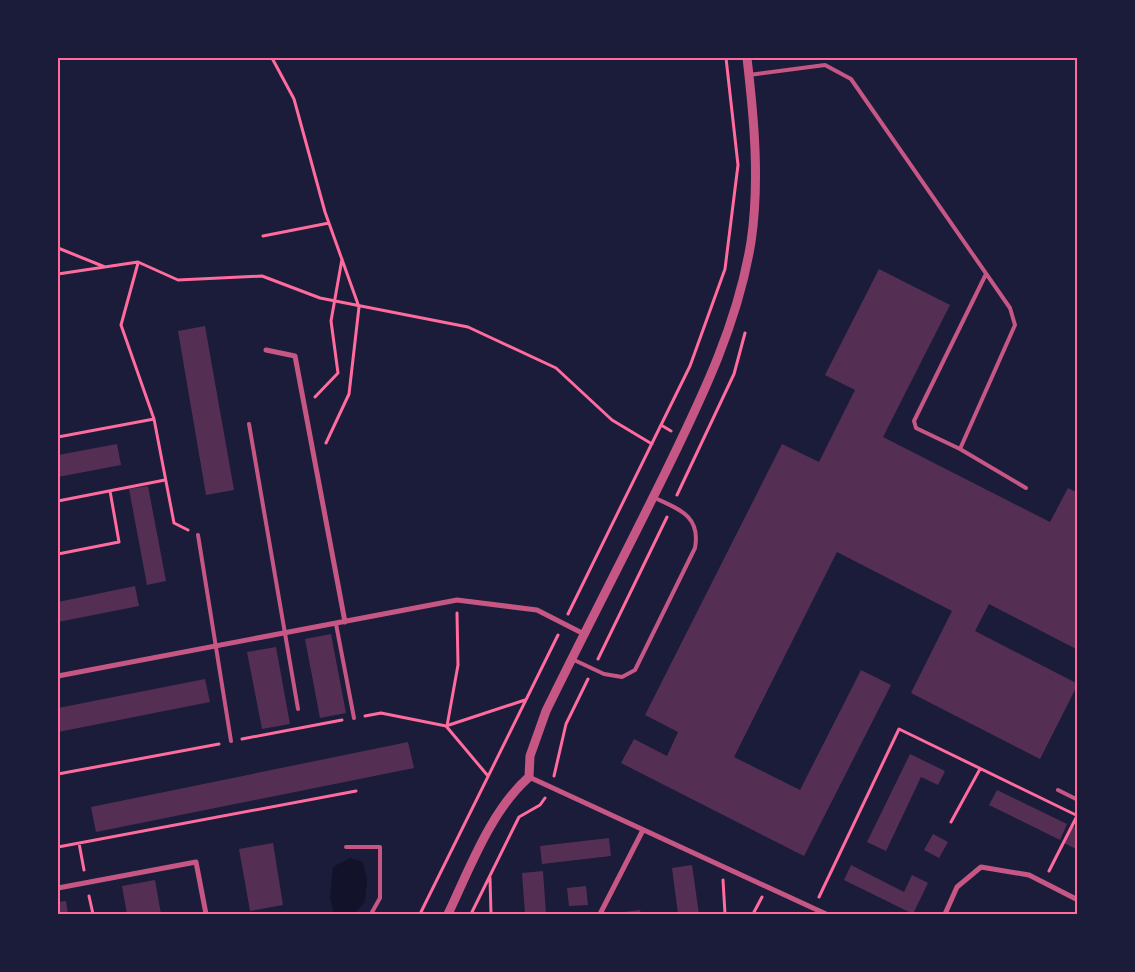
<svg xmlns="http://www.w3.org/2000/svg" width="1135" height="972" font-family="'PT Sans',sans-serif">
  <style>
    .water { fill: #12122b }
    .building { fill: #542f53 }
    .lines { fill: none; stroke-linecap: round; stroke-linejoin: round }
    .path { stroke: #ff6b9d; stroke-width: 3 }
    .service { stroke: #c65784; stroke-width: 4 }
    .minor { stroke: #c65784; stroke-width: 5 }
    .tertiary { stroke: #c65784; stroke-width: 9 }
    .neatline { fill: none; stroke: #ff6b9d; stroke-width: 2 }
  </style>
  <rect width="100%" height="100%" fill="#1b1b3a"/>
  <!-- water -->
  <path class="water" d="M350,858L363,862L367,880L365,902L354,914H334L330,898L333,867Z"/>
  <!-- building -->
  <path class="building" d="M879,269L950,305L883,437L1050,522L1068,488L1078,493V650L989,604L975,631L1078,684L1040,759L911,693L952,611L837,552L734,757L800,790L861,670L891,685L804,856L621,763L634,739L667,756L678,732L645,715L782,444L819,462L855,390L825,375Z
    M205,326L234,490L206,495L178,331Z
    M117,444L121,465L58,477V455Z
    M148,486L166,581L147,585L129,489Z
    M135,586L139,606L58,622V602Z
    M331,634L346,713L320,718L305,639Z
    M276,647L290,724L262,729L247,652Z
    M205,679L210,702L58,732V708Z
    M408,742L414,768L96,832L91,807Z
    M910,754L945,771L938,785L921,777L886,851L867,842Z
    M997,790L1067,824L1060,840L989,805Z
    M1073,826L1078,829V850L1064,843Z
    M933,834L948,842L939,858L924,850Z
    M609,838L611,856L542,864L540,846Z
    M273,843L283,905L250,911L239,849Z
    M692,865L699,914H678L672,868Z
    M851,865L904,892L912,875L928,883L913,914L844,880Z
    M543,871L546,914H525L522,873Z
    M155,880L161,914H127L122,886Z
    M586,886L588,905L569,906L567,888Z
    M66,901L68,914H58V902Z
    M640,910L641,914H625L624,912Z"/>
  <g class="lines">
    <!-- path -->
    <path class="path" d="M272,58L294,99L325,212L359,307L349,394L326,443
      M263,236L329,223
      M58,248L105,267
      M138,263L121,325L154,419L174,523L188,530
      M58,274L138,262L178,280L262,276L320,298L468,327L556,368L612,420L652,444
      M315,397L338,373L331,321L342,259
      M661,425L671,431
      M58,437L154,419
      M677,495L734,374L745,333
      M58,501L165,480
      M58,554L119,542L110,491
      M568,614L690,366L725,269L738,165L726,58
      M598,659L667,517
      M365,716L381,713L446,726L525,700
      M446,726L488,776
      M447,726L458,665L457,613
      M242,739L342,720
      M58,774L219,744
      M554,776L566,724L588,679
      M951,822L980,769
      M79,843L84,870
      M58,847L356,791
      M1049,871L1077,816
      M490,878L491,914
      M723,880L725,914
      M89,896L93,914
      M819,897L899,729L1078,816
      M420,914L558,635
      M471,914L519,817L540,805L545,798
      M753,914L762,897"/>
    <!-- service -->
    <path class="service" d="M749,75L825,65L851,79L1010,308L1015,325L960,449
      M986,274L914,421L916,428L960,449L1026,488
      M249,424L298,709
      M198,535L231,741
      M336,624L354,718
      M572,659L604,674L622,677L635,670L695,548C701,515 678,509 653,497
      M1058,790L1078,800
      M346,847H380V898L371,914"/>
    <!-- minor -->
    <path class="minor" d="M266,350L295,356L345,622
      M58,676L457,600L537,610L584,634
      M529,777L826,914
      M58,888L196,862L206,914
      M600,914L643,830
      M945,914L957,887L981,867L1029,875L1078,900"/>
    <!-- tertiary -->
    <path class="tertiary" d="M448,914C469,870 491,810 529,777L530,756L546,711C586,629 629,547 669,465C704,393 738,322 751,242C760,181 754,118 747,58"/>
  </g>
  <!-- border -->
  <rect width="1135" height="972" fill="none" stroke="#1b1b3a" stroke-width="118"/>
  <rect x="59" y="59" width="1017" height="854" class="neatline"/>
</svg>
